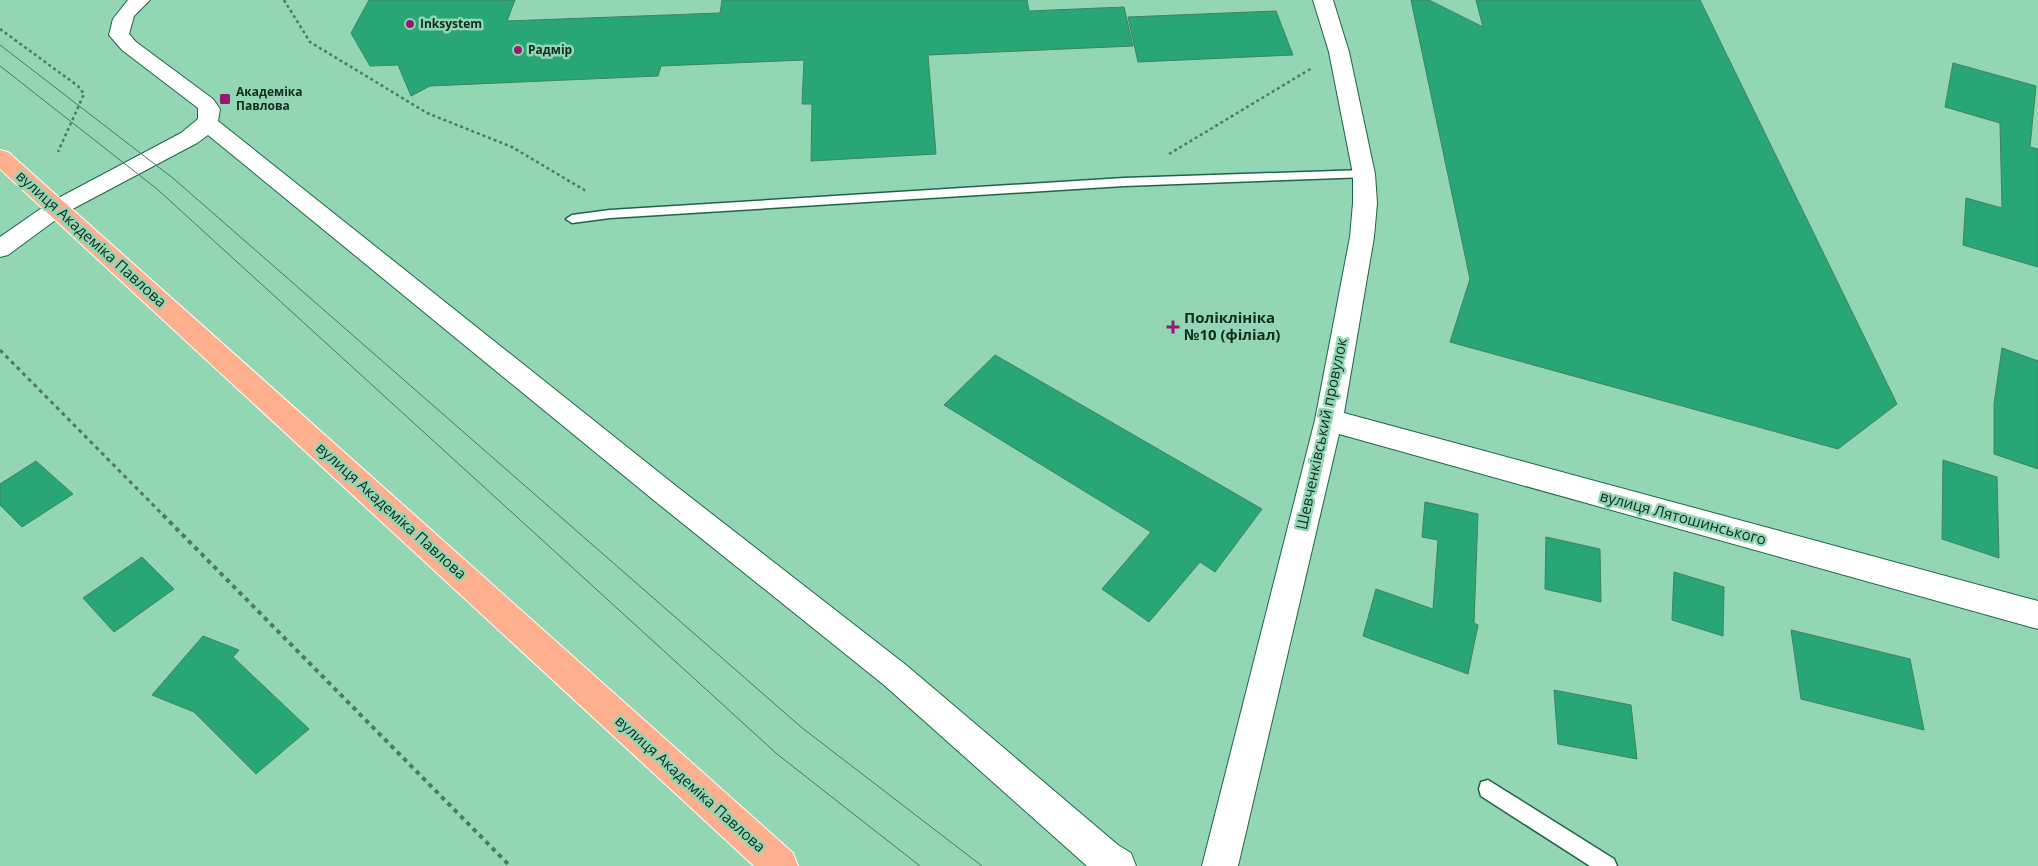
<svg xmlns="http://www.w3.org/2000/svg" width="2038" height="866" font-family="'Open Sans',sans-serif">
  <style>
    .building { fill: #28a675; stroke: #408263 }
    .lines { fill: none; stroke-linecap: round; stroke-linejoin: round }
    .service-casing { stroke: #1f6447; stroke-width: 3 }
    .minor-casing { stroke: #1f6447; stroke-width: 2 }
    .tertiary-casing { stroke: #1f6447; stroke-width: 2 }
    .primary-casing { stroke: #fff; stroke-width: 2 }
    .path-far2 { stroke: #4c7b64; stroke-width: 2.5; stroke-dasharray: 3 3; stroke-linecap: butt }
    .path-far1 { stroke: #4c7b64; stroke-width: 3; stroke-dasharray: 4 4; stroke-linecap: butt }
    .path { stroke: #4c7b64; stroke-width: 4; stroke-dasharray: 4.5 4.5; stroke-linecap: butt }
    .service { fill: #fff; fill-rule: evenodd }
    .minor { fill: #fff; fill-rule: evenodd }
    .tertiary { fill: #fff; fill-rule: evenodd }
    .primary { fill: #feaf8e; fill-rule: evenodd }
    .tram { stroke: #497760; stroke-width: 1 }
    .poi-dot { fill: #941973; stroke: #92d6b4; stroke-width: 2 }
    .labels { text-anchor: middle; stroke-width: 5; stroke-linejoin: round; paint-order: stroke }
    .far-poi-label { font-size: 12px; font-weight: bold; fill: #102c1f; stroke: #92d6b4; text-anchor: start }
    .street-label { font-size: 15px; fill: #102c1f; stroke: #92d6b4 }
    .poi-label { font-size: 15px; font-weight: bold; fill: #102c1f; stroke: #92d6b4; text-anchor: start }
  </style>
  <rect width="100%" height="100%" fill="#92d6b4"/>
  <!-- building -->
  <path class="building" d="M369,0H515L507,21L720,13L722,0H1027L1029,11L1124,7L1133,46L928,55L936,154L811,161L812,104H802L804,60L661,66L658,76L430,86L411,96L398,65L370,66L351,33Z
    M1411,0H1429L1483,27L1476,0H1700L1897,404L1838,449L1450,342L1470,279Z
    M1276,11L1293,55L1138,62L1128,17Z
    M1953,63L2036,86L2030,147L2038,149V267L1963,245L1966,198L2002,208L2000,123L1945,107Z
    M2002,348L2038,361V469L1994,454V404Z
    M995,355L1262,509L1215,572L1200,562L1149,622L1102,589L1151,532L944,405Z
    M1943,460L1997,477L1999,558L1942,539Z
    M36,461L73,494L22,527L0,505V484Z
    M1425,502L1478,514L1474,623L1478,625L1468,674L1363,636L1376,589L1433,609L1438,540L1422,537Z
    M1546,537L1600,549L1601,602L1545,589Z
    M142,557L174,589L114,632L83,598Z
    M1674,572L1724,587L1723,636L1672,620Z
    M1791,630L1910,659L1924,730L1801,699Z
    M203,636L239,650L233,657L309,729L256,774L194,712L152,695Z
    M1554,690L1631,705L1637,759L1558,744Z"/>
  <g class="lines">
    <!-- service casing -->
    <g class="service-casing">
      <path id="service" d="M1364,170L1368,171L1370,174L1368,177L1124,186L610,218L572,223L566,219L572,215L610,210L1124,178Z
        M1488,780L1614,859L1617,866H1590L1481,796L1479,789L1481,782Z"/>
    </g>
    <!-- minor casing -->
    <g class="minor-casing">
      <path id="minor" d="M128,0H150L134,16L129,34L136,42L213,99L220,109L218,121L676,486L906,665L1118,845L1131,853L1136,866H1087L884,685L656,502L208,135L197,143L65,213L57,216L49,213L45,208L49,203L181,133L198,119V108L122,50L109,35L113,19Z
        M1313,0H1333L1349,52L1375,174L1377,203L1374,237L1344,413L2038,601V629L1339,434L1238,866H1202L1315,420L1350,237L1353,203V174L1329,52Z"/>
    </g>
    <!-- tertiary casing -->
    <g class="tertiary-casing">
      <path id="tertiary" d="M57,200L65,203L69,208L65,213L8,255L0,257V237L49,203Z"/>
    </g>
    <!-- primary casing -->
    <g class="primary-casing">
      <path id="primary" d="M0,150L8,152L793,853L798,866H754L0,169Z"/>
    </g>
    <!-- path-far2 -->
    <path class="path-far2" d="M284,0L310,42L427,113L512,147L586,191
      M0,29L78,86L84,94L58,152
      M1169,154L1312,68"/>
    <!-- path-far1 -->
    <path class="path-far1" d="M0,350L165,517"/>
    <!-- path -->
    <path class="path" d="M163,515L510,866"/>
    <!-- service -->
    <use href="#service" class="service"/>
    <!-- minor -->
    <use href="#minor" class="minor"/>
    <!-- tertiary -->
    <use href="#tertiary" class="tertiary"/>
    <!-- primary -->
    <use href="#primary" class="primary"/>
    <!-- tram -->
    <path class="tram" d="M0,45L174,179L801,727L982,866
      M0,66L157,189L777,754L920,866"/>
  </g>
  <!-- markers -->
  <g class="poi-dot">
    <circle cx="410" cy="24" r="5"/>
    <circle cx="518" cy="50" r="5"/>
    <rect x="219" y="93" width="12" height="12" rx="2.5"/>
    <path d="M1170.5 319.5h5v5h5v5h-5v5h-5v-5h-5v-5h5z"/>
  </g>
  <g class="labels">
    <!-- far-poi labels -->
    <g class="far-poi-label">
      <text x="420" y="28">Inksystem</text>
      <text x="528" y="54">Радмір</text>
      <text x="236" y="96">Академіка<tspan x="236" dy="14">Павлова</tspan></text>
    </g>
    <!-- street labels -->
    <g class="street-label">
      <text transform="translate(91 239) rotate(42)" y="5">вулиця Академіка Павлова</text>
      <text transform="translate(1322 434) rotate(-78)" y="5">Шевченківський провулок</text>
      <text transform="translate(391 511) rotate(42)" y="5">вулиця Академіка Павлова</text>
      <text transform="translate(1683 518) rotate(15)" y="5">вулиця Лятошинського</text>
      <text transform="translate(690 784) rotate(42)" y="5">вулиця Академіка Павлова</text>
    </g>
    <!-- poi labels -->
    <g class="poi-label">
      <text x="1184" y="323">Поліклініка<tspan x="1184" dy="17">№10 (філіал)</tspan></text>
    </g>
  </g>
</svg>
